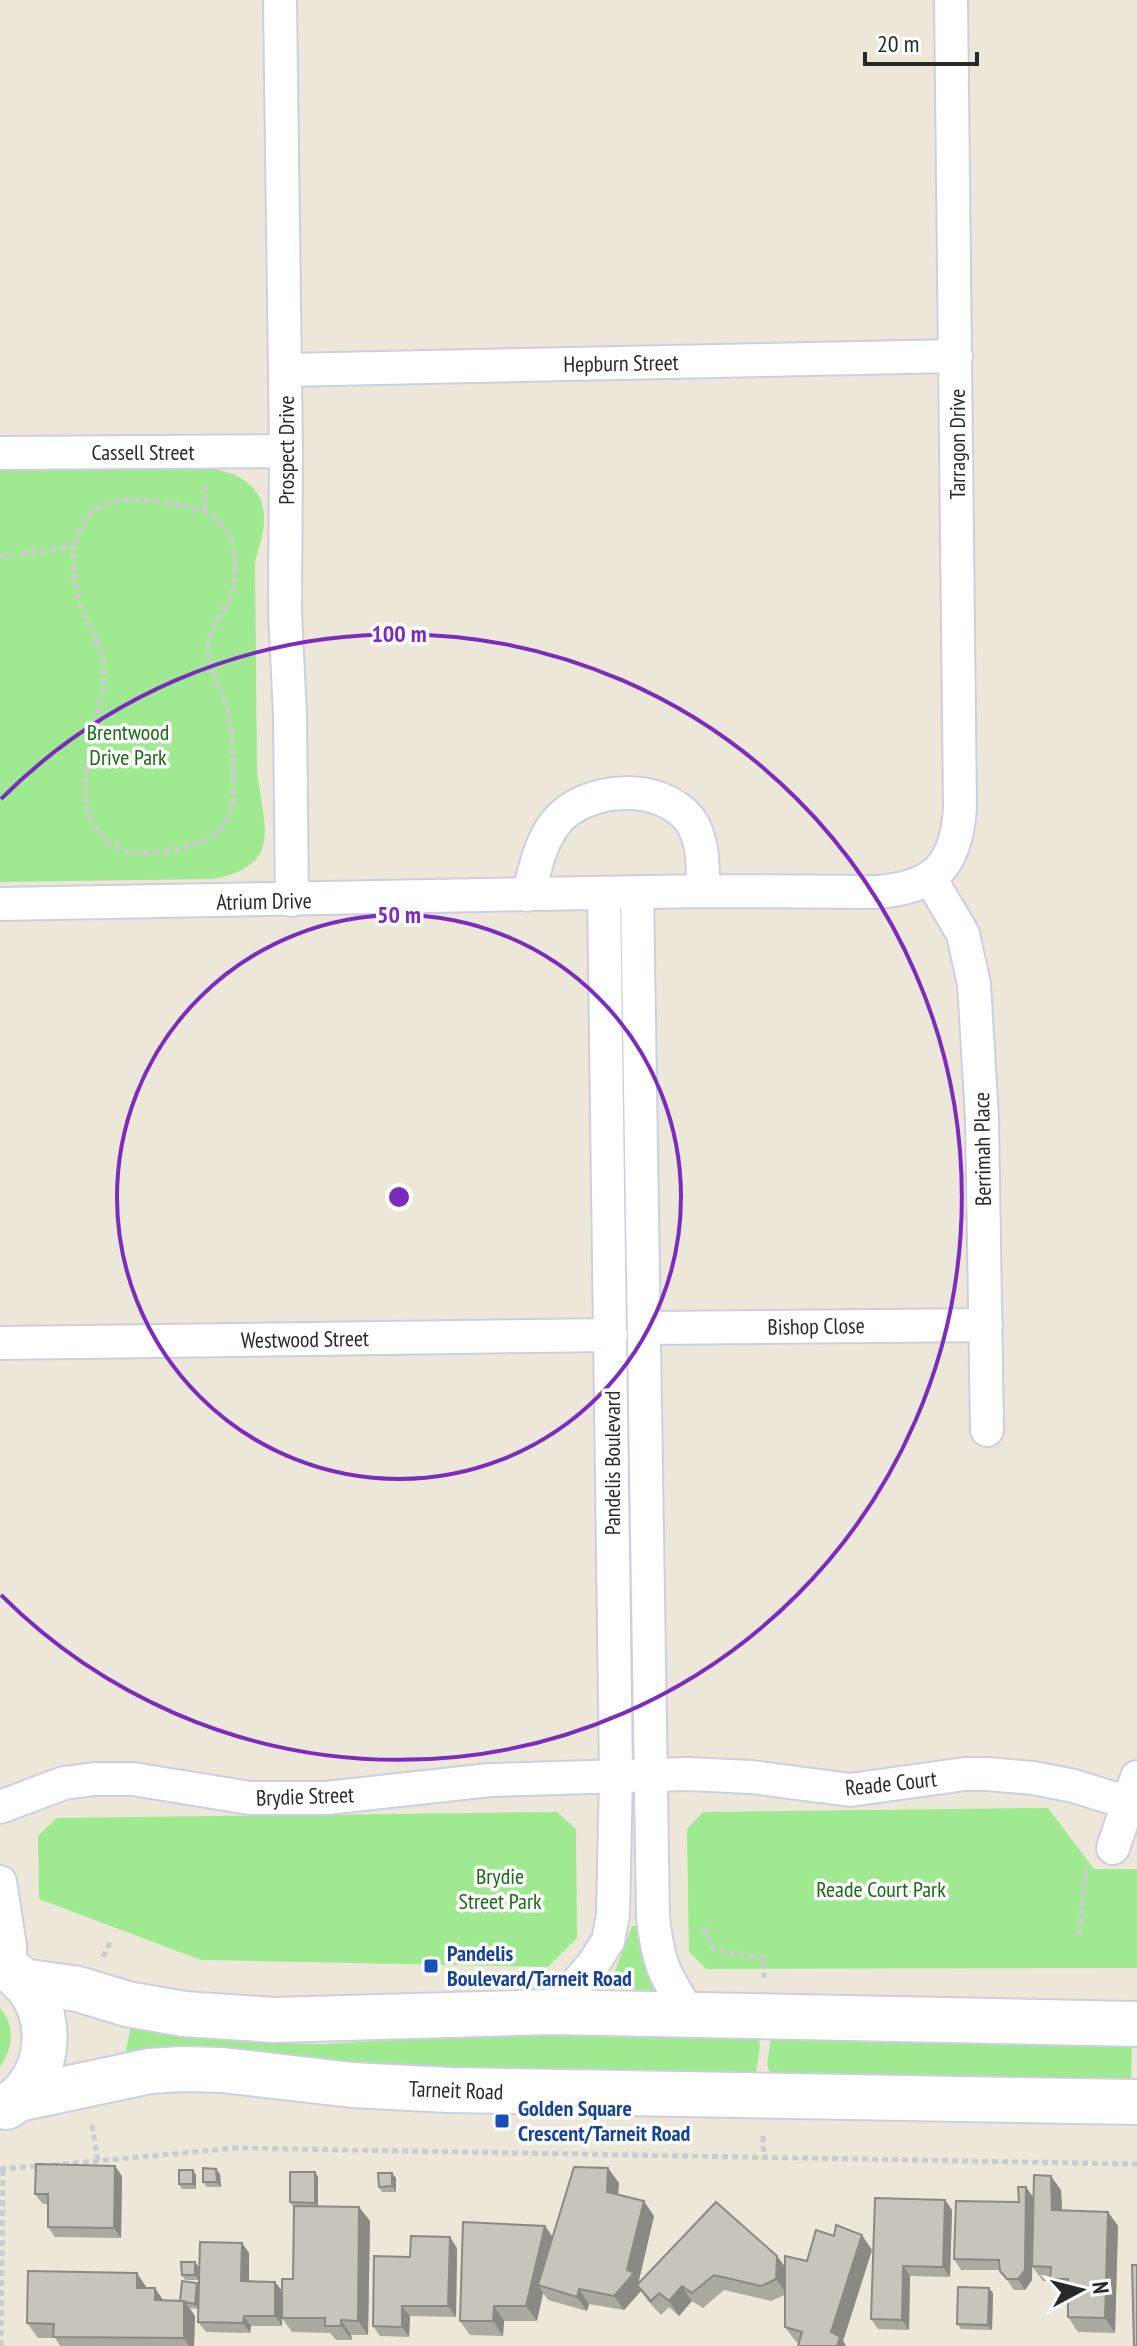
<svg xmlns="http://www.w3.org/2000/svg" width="1137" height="2346" font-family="'PT Sans Narrow',sans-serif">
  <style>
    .green { fill: #9fe990 }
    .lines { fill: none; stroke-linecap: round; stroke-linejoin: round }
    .minor-casing { stroke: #cecee3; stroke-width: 36 }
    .secondary-casing { stroke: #cecee3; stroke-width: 48 }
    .path { stroke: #ccc; stroke-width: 5; stroke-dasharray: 6 4; stroke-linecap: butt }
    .minor { stroke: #fff; stroke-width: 32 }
    .secondary { stroke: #fff; stroke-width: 44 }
    .wall { fill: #aca99f }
    .shaded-wall { fill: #8c8982 }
    .building { fill: #c8c4b9; stroke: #8c8982; stroke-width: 2 }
    .ring { fill: none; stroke: #7b2cbf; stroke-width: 4 }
    .transit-dot { fill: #1a4fb4; stroke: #fff; stroke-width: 3 }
    .labels { text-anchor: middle; stroke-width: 7; stroke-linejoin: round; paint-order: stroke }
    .street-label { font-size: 22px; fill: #292929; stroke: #fff }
    .park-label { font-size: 22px; fill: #176b13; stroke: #fff }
    .transit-label { font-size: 22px; font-weight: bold; fill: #164399; stroke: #fff; text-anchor: start }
    .centre { fill: #7b2cbf; stroke: #fff; stroke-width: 4 }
    .ring-label { font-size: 24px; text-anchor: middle; font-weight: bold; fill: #7b2cbf; stroke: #fff; stroke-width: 7; stroke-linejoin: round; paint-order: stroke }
  </style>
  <rect width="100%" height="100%" fill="#ede7d9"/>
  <!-- green -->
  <path class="green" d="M200,468C234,469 267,484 264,524C263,537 258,550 255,563L257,770C262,822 286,865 214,879L0,882V469Z
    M1048,1808L1094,1869H1137V1968L706,1969L689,1952L687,1829L703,1812Z
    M557,1812L576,1829L577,1938L548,1967L201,1960L39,1899L38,1836L57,1818Z
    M641,1925L643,1955L654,1990L611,1989L609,1987L632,1926Z
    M0,2008C16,2026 13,2048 0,2067Z
    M131,2024L180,2035L248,2042L321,2044L534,2033L758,2037L760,2045L756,2073L361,2065L158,2049L126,2051Z
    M771,2037L1132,2044L1131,2079L770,2073L767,2065Z"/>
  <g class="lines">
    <!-- minor casing -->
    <g class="minor-casing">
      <path id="minor" d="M280,0L286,451L285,612L290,715L292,900
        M285,370L956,356
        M0,453L286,451
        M930,878L963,934L974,984L982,1118L987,1430
        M637,893L653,1917C658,1964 665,1977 691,2016
        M528,895C535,870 540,841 557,821C587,786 661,782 690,820C704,840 703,868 703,891
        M0,904L703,891L876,892C935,888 956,866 960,808L951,0
        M646,1328L986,1325
        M0,1343L611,1335
        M0,1807L64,1783L95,1779H133L250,1798H326L490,1780L687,1774L752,1777L850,1790L965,1774H987L1033,1778L1074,1786L1128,1803
        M1113,1848L1137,1777
        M0,1882L10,1946V1970
        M551,2012L592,1966L608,1941L613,1915L616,1775L604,893"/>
    </g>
    <!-- secondary casing -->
    <g class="secondary-casing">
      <path id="secondary" d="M6,1968C58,1998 57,2077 6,2107
        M22,1981L78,1989L127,2004L184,2014L274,2020L551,2012L1137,2024
        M18,2099L150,2071L182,2069L222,2070L352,2085L448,2090L1137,2102"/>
    </g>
    <!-- path -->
    <path class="path" d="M205,484V512
      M0,556L73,547C73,570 73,590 83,612C90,629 101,642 103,662C108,711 73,770 90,818C96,833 113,849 130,852C157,856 216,846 228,818C237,799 233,730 227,709C222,689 208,668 208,646C209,627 224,614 230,597C240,570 237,531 210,514C191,503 143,498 121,500C93,503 81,521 73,547
      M704,1927L713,1949L764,1958V1978
      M1079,1935L1086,1865
      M103,1957L111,1940
      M92,2125L98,2161
      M763,2136L764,2158
      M53,2165L236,2148L1137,2164
      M0,2169L39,2166
      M1,2346L3,2170"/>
    <!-- minor -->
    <use href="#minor" class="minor"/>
    <!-- secondary -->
    <use href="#secondary" class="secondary"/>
  </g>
  <!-- wall -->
  <path class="wall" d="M608,2168L619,2183L618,2194L654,2216L639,2280L640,2282L777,2256L785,2267L807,2261L872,2250L843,2341L846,2346H798L799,2343L796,2342L785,2327V2295L771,2301L724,2290L703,2308L692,2301L679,2316L669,2307L661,2315L647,2300L641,2291L624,2310L589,2304L587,2311L548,2300L543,2293L537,2321H504L503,2336L470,2335L460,2321L545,2226L553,2237Z
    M193,2170L196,2175V2189H182L179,2184Z
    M315,2172L318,2177V2206L359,2207L370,2221L368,2335H351L352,2340H336L330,2333L292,2332L282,2318V2326H251L250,2333L206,2332L198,2322V2309L190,2308L195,2316L194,2346H60L55,2338H38L27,2323L147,2288L163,2300L180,2301L199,2287L242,2243L249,2253V2282H275L282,2291L293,2279L294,2208L290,2202Z
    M220,2174L221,2187H207L203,2182Z
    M122,2176L121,2238L55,2237L48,2227V2204H43L35,2194Z
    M396,2178V2192H382L379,2187Z
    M1026,2187L1033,2197L1032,2280L1025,2290H1014L1000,2270H961L954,2259L1019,2202Z
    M1061,2190L1062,2210L1108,2212L1118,2226L1115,2333L1078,2332L1068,2317V2294H1061L1052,2281H1043L1032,2266Z
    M875,2198L945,2200L952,2210L950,2277L910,2276L909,2330L878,2329L871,2319Z
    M457,2248L456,2317L410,2316L409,2337L380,2336L373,2326L410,2257Z
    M199,2267V2280H185L182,2275Z
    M993,2293L992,2330L961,2329L957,2324Z"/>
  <!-- shaded-wall -->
  <path class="shaded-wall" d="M115,2166L122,2176L121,2238L114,2228Z
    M608,2168L619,2183L617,2206L607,2192Z
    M216,2169L220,2174L221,2187L217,2182Z
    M193,2170L196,2175V2189L193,2184Z
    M315,2172L318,2177V2208L315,2203Z
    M392,2173L396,2178V2192L392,2186Z
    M1051,2176L1061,2190L1063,2225L1052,2210Z
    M1026,2187L1033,2197L1032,2280L1025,2290L1018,2279Z
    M945,2200L952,2210L950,2277L943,2267Z
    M644,2201L654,2216L639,2280L644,2288L637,2285L641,2291L624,2310L614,2296L627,2270Z
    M359,2207L370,2221L368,2335L358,2321Z
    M1108,2212L1118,2226L1115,2333L1105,2318Z
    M545,2226L555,2241L538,2285L543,2293L537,2321L526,2306Z
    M862,2235L872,2250L843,2341L846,2346H837L831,2332Z
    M450,2237L457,2248L456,2317L448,2306Z
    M242,2243L249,2253V2292L241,2281Z
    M777,2256L788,2271L787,2294L776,2279Z
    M195,2262L199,2267V2280L195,2275Z
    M903,2266L910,2276L909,2330L902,2320Z
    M137,2273L147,2288H137Z
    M275,2282L283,2292L282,2326L275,2316Z
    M197,2283L200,2288L198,2309L195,2304Z
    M682,2286L692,2301L679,2316L669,2301Z
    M155,2288L165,2303L155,2300Z
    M989,2288L993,2293L992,2330L988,2325Z
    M579,2289L589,2304L587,2311L577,2297Z
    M184,2301L195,2316L194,2346H189L184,2338Z
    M402,2306L410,2316L409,2337L402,2327Z
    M494,2306L504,2321L503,2336L493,2321Z
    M244,2316L251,2326L250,2333L243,2323Z
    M341,2320L351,2335L352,2340L341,2326Z"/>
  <!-- building -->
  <path class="building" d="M36,2164L115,2166L114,2228L48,2227V2194H35Z
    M574,2167L608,2168L607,2192L644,2201L627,2270L634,2273L614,2296L579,2289L577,2297L538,2285Z
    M203,2168L216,2169L217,2182H203Z
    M179,2170H193V2184H179Z
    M290,2172H315V2203L290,2202Z
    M378,2173H392V2186L379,2187Z
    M1034,2175L1051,2176L1052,2210L1108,2212L1105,2318L1068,2317V2279H1050L1051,2267L1032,2266Z
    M1018,2187H1026L1025,2270L1018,2279H1007L1000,2271L999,2260L954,2259L956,2201L1019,2202Z
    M875,2198L945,2200L943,2267L903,2266L902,2320L871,2319Z
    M716,2202L777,2256L776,2279L761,2286L714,2275L692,2293L682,2286L669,2301L659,2293L651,2301L637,2285Z
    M294,2206L359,2207L358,2321L341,2320V2326H325V2318H282V2279H293Z
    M463,2222L545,2226L526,2306H494L493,2321H460Z
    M836,2225L862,2235L831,2332L840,2337L837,2346H798L802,2332L785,2327V2256L807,2261L816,2230L834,2236Z
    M411,2236L450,2237L448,2306H402V2327L373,2326L374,2256L410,2257Z
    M200,2242L242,2243L241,2281L275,2282V2316H244L243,2323L198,2322Z
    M181,2262H195V2275H182Z
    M1132,2265H1137V2346H1134Z
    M28,2271L137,2273V2288H155V2300L184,2301V2338L53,2337L54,2324L27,2323Z
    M182,2281L197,2283L195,2304L180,2301Z
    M958,2287L989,2288L988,2325L957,2324Z"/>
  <!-- distance rings -->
  <g class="ring">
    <circle cx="399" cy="1197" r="282"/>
    <path d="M1 799A563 563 0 1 1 1 1595"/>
  </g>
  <!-- markers -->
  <g class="transit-dot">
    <rect x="423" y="1958" width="16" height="16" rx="4"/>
    <rect x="494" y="2113" width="16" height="16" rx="4"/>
  </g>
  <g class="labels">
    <!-- street labels -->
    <g class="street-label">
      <text transform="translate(621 363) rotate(-1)" y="8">Hepburn Street</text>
      <text transform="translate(957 444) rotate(-90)" y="8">Tarragon Drive</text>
      <text transform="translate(286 450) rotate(-90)" y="8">Prospect Drive</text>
      <text x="143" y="460">Cassell Street</text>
      <text transform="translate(264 901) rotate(-1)" y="8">Atrium Drive</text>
      <text transform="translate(982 1149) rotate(-91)" y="8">Berrimah Place</text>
      <text transform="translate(816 1326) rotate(-1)" y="8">Bishop Close</text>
      <text transform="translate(305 1339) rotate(-1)" y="8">Westwood Street</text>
      <text transform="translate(612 1463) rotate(-90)" y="8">Pandelis Boulevard</text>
      <text transform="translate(891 1783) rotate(-6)" y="8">Reade Court</text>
      <text transform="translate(305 1796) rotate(-2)" y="8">Brydie Street</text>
      <text transform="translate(456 2090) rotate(2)" y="8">Tarneit Road</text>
    </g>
    <!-- park labels -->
    <g class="park-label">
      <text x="128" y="740">Brentwood<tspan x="128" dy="25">Drive Park</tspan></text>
      <text x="500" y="1884">Brydie<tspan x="500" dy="25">Street Park</tspan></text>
      <text x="881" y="1897">Reade Court Park</text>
    </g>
    <!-- transit labels -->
    <g class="transit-label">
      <text x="447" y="1961">Pandelis<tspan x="447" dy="25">Boulevard/Tarneit Road</tspan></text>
      <text x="518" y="2116">Golden Square<tspan x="518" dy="25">Crescent/Tarneit Road</tspan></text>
    </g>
  </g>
  <circle cx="399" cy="1197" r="12" class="centre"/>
  <g class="ring-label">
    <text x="399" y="642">100 m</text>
    <text x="399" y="923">50 m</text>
  </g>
  <!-- north arrow -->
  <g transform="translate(1081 2290) rotate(83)" stroke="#ffffff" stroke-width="6" paint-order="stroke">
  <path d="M0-6L14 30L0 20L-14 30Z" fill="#292929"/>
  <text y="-12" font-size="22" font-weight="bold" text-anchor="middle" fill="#292929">N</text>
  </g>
  <!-- scale -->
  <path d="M865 52v12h112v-12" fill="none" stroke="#292929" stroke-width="4"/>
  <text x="877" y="52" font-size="24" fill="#292929" stroke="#ffffff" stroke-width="6" paint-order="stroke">20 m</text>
</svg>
